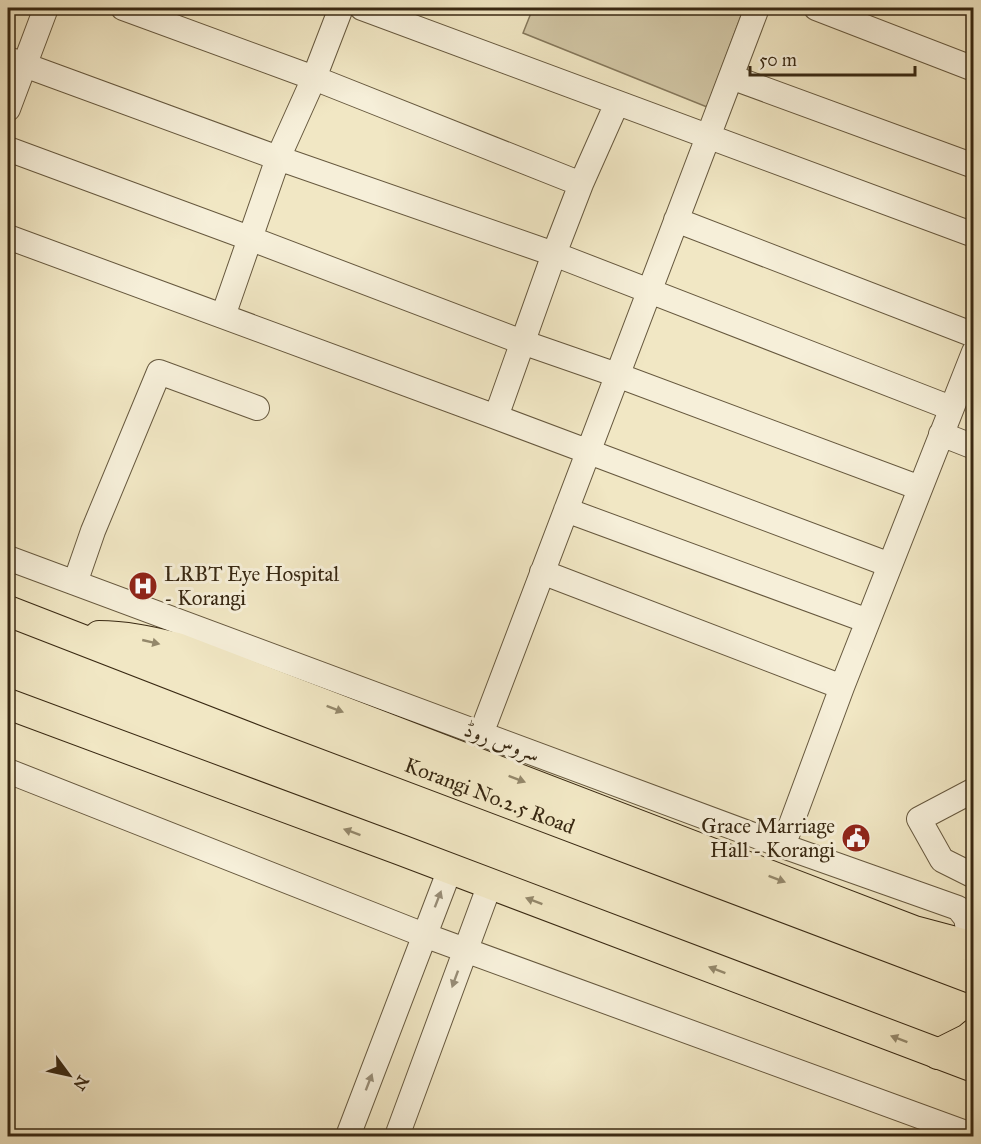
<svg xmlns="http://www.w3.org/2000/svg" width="981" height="1144" font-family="'IM FELL Great Primer',Amiri,serif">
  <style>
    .green { fill: #d2c7a6; stroke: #85785c; stroke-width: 1.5 }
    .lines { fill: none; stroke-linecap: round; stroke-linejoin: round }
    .minor-casing { stroke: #66583e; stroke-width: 26 }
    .major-casing { stroke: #382812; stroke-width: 32 }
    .minor { stroke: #f6efd9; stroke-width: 24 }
    .major { stroke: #f1e7c4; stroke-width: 30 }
    .oneway { fill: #94886b }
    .oneway2 { fill: #978c76 }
    .labels { text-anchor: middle; stroke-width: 6; stroke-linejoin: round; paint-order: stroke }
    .poi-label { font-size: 21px; fill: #382812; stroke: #f6efd9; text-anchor: start }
    .street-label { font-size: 21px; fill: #382812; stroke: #f6efd9 }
  </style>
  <rect width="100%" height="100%" fill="#f1e7c4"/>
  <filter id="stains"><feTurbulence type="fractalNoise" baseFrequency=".00333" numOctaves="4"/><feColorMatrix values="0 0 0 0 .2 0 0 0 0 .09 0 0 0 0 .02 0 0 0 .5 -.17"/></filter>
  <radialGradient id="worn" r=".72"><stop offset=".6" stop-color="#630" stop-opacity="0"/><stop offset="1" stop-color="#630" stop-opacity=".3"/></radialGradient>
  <!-- green -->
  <path class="green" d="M533,8H744L707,107L523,33Z"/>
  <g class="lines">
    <!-- minor casing -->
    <g class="minor-casing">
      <path id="minor" d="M123,8L314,78L581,184
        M362,8L974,235
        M816,8L974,69
        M8,59L278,158L554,254L951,408
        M731,77L974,166
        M8,109L46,8
        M8,149L249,238L522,342L617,375L920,488
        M676,220L974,335
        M8,237L496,417L890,565
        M223,316L278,158L314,78L341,8
        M496,417L554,254L581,184L617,103
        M941,434L974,447
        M566,510L868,621
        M8,558L783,846L958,908L966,918L971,947
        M542,572L842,687
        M75,583L93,531L159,372L257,408
        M481,734L757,8
        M8,771L424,935L974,1136
        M974,790L919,819L942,860L974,876
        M783,846L842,687L974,352
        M348,1136L450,869
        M397,1136L490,884"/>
    </g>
    <!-- major casing -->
    <g class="major-casing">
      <g id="major">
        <path id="s1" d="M8,611L276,715L974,979"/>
        <path d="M99,636C126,636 151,642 177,648L914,931L974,947"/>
        <path d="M8,704L401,850L974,1067"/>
        <path d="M938,1054L968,1039L974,1034"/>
      </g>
    </g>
    <!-- minor -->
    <use href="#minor" class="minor"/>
    <!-- major -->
    <use href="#major" class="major"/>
  </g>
  <!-- one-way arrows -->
  <defs><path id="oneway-solid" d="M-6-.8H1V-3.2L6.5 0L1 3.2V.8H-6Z" transform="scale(1.5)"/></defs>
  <g class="oneway">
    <use href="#oneway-solid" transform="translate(151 642) rotate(13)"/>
    <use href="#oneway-solid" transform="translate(335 709) rotate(21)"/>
    <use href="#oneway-solid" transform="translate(517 779) rotate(21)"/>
    <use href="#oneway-solid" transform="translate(352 832) rotate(-160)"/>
    <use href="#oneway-solid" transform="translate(777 879) rotate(21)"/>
    <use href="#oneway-solid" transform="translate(534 901) rotate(-159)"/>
    <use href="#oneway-solid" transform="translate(717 970) rotate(-159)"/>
    <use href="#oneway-solid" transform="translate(899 1039) rotate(-159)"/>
  </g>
  <g class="oneway2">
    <use href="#oneway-solid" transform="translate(438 899) rotate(-69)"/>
    <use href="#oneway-solid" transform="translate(455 979) rotate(110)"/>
    <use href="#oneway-solid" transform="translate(369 1082) rotate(-69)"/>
  </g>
  <!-- icons -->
  <defs>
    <g id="hospital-disc" transform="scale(1.5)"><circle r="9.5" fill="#8f2418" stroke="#f6efd9"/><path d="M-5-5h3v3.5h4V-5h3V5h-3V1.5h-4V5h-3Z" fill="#fff"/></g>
    <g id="civic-disc" transform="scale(1.5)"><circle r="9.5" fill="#8f2418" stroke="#f6efd9"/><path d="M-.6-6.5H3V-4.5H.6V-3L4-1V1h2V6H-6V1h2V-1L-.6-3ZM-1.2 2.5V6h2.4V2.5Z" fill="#fff"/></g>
  </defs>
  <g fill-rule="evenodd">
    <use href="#hospital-disc" x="143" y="586"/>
    <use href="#civic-disc" x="856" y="838"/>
  </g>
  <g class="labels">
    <!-- poi labels -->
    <g class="poi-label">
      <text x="164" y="581">LRBT Eye Hospital<tspan x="164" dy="24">- Korangi</tspan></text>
      <text x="835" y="833" text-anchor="end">Grace Marriage<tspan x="835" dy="24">Hall - Korangi</tspan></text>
    </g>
    <!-- street labels -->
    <g class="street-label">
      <text transform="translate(502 742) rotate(20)" y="7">سروس روڈ</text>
      <text dy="7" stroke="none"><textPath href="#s1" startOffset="516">Korangi No.2.5 Road</textPath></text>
    </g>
  </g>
  <!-- margin -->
  <rect width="981" height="1144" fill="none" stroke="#f1e7c4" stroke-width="30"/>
  <rect x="9" y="9" width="963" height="1126" fill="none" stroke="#382812" stroke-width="3"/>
  <rect x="15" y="15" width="951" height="1114" fill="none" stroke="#382812" stroke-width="1.5"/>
  <!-- north arrow -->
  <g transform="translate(69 1075) rotate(123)" stroke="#f6efd9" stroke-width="4.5" paint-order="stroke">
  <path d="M0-4.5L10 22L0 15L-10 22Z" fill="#382812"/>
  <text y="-9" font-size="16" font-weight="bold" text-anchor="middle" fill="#382812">N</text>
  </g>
  <!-- scale -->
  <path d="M750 66v9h165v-9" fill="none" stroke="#382812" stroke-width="3"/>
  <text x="759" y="66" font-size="18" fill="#382812" stroke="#f6efd9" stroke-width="4.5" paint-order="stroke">50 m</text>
  <rect width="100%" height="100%" filter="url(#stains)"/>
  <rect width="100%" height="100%" fill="url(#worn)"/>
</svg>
